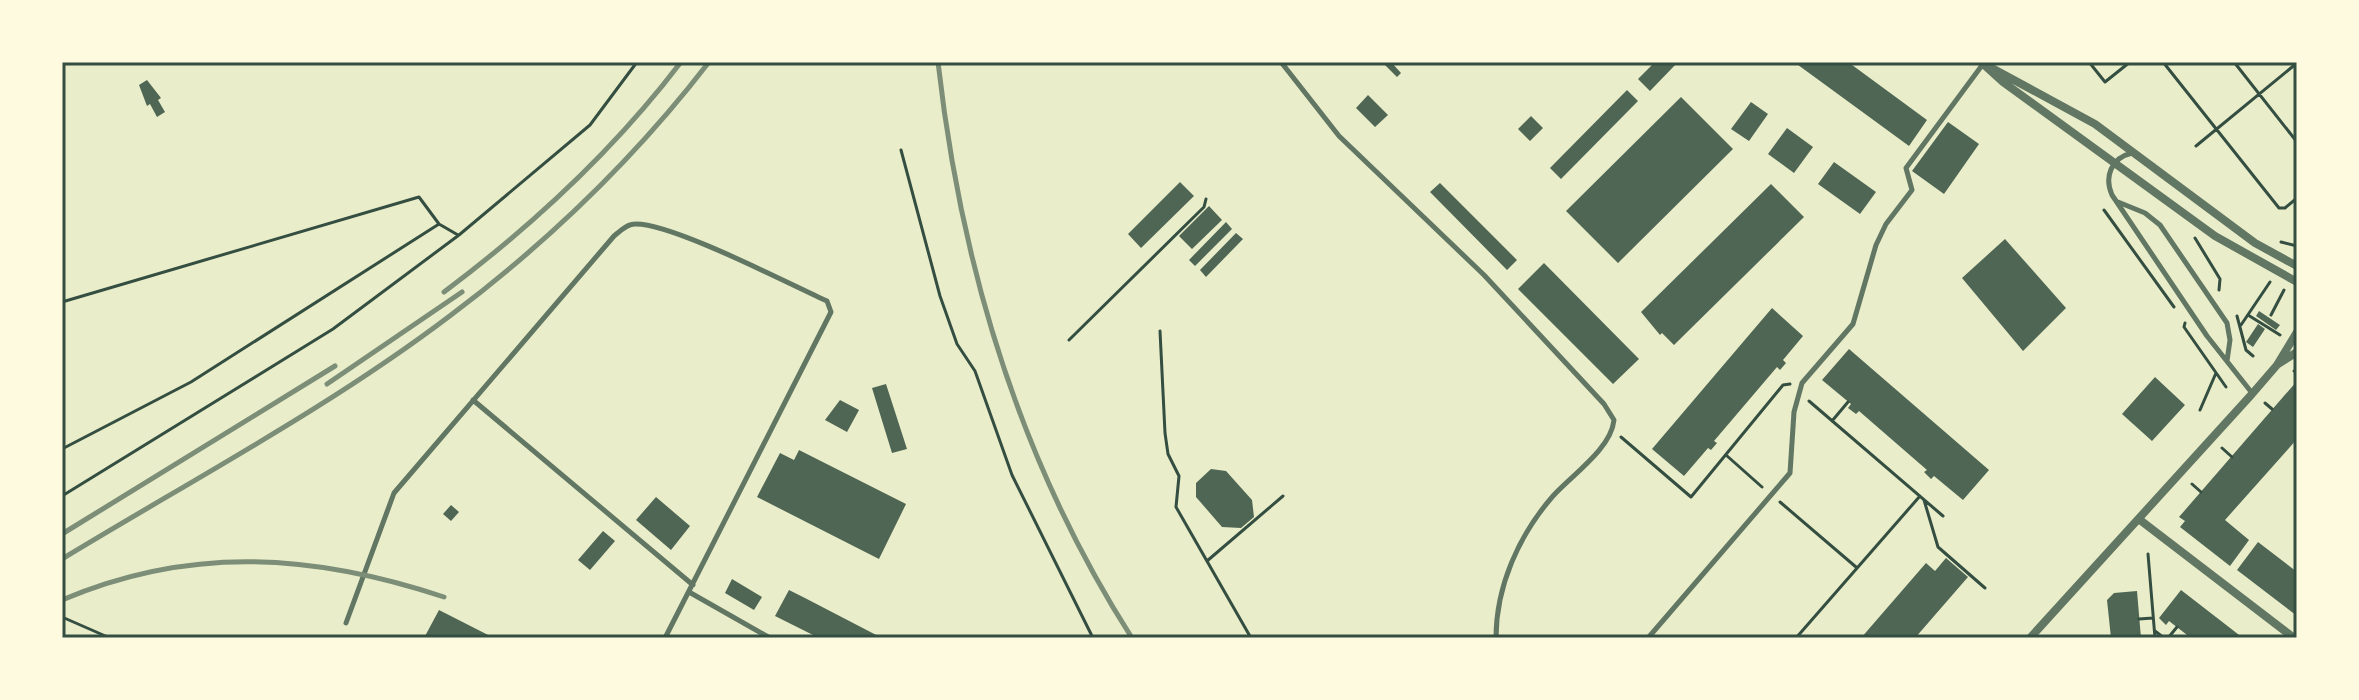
<svg xmlns="http://www.w3.org/2000/svg" width="2359" height="700" font-family="'Noto Sans',sans-serif">
  <style>
    .building { fill: #4f6655 }
    .lines { fill: none; stroke-linecap: round; stroke-linejoin: round }
    .path { stroke: #344e41; stroke-width: 3 }
    .service { stroke: #617663; stroke-width: 5 }
    .minor { stroke: #617663; stroke-width: 8 }
    .rail { stroke: #7c8e77; stroke-width: 5 }
    .neatline { fill: none; stroke: #344e41; stroke-width: 3 }
  </style>
  <rect width="100%" height="100%" fill="#e9edc9"/>
  <!-- building -->
  <path class="building" d="M1382,62H1391L1401,73L1397,77Z
    M1655,62H1678L1650,91L1638,79Z
    M1794,62H1848L1927,120L1909,146Z
    M147,80L161,98L158,100L165,112L157,117L150,104L147,106L139,85Z
    M1627,90L1638,101L1561,179L1550,168Z
    M1368,95L1388,115L1375,127L1356,108Z
    M1681,97L1733,149L1618,263L1566,211Z
    M1751,102L1768,114L1749,141L1731,129Z
    M1531,116L1543,128L1530,141L1518,129Z
    M1948,122L1979,144L1944,194L1912,171Z
    M1787,128L1813,147L1794,173L1768,154Z
    M1834,162L1876,192L1860,214L1818,184Z
    M1180,182L1194,196L1141,248L1128,234Z
    M1440,183L1517,260L1507,270L1430,192Z
    M1771,184L1804,217L1674,345L1662,333L1660,335L1641,312Z
    M1209,206L1222,220L1192,249L1179,236Z
    M1226,222L1232,229L1195,266L1189,260Z
    M1236,233L1243,239L1206,277L1200,270Z
    M2005,239L2066,308L2023,351L1962,278Z
    M1544,263L1639,359L1613,384L1518,289Z
    M1772,308L1803,336L1783,360L1786,363L1780,370L1777,367L1714,441L1717,443L1711,450L1708,448L1684,476L1652,449Z
    M2259,311L2280,325L2276,330L2256,316Z
    M2258,324L2265,329L2253,347L2246,342Z
    M1849,349L1989,470L1963,500L1934,476L1931,479L1924,472L1927,470L1859,411L1856,414L1848,408L1851,404L1822,380Z
    M2155,377L2185,405L2152,441L2122,414Z
    M2297,381V439L2225,520L2249,540L2230,566L2180,527L2185,521L2179,517Z
    M886,384L907,449L892,453L872,388Z
    M840,400L859,410L847,432L825,420Z
    M799,450L906,504L879,559L757,497L780,453L794,460Z
    M1211,469L1226,471L1252,500L1254,517L1241,528L1222,527L1196,497V483Z
    M656,497L690,526L671,550L636,520Z
    M451,505L459,512L451,521L443,514Z
    M603,531L615,541L590,570L578,560Z
    M2258,542L2297,572V616L2237,570Z
    M1946,558L1968,577L1915,638H1861L1926,563L1935,571Z
    M732,579L762,597L754,610L725,593Z
    M789,590L803,597L882,638H819L775,616Z
    M2181,590L2243,638H2191L2169,621L2166,625L2159,618Z
    M2137,591L2141,638H2111L2107,600L2114,593Z
    M439,610L494,638H424Z"/>
  <g class="lines">
    <!-- path -->
    <path class="path" d="M2089,62L2105,82L2130,62
      M2163,62L2279,208H2285L2297,198
      M2234,62L2297,142
      M2196,146L2297,63
      M901,150L940,296L957,344L975,371L1012,475L1093,638
      M2104,210L2174,307
      M2195,238L2220,279L2219,290
      M2281,242L2297,246
      M62,302L419,197L439,224L458,235
      M2248,315L2280,335
      M2271,315L2284,290
      M2237,316L2246,350L2253,356
      M2185,323L2184,327L2226,387
      M2241,325L2270,282
      M1160,331L1165,433L1168,454L1179,476L1176,507L1251,638
      M1069,340L1204,207L1206,199
      M2294,371L2297,373
      M1809,401L1943,516
      M2265,403L2272,409
      M2200,410L2216,373
      M1832,421L1848,402
      M1621,437L1691,497L1783,385L1790,384
      M2222,448L2232,457
      M62,449L191,382L439,224
      M1726,455L1762,487
      M2192,484L2201,492
      M62,496L333,329L459,235L590,125L637,62
      M1924,500L1938,547L1985,588
      M1780,502L1856,567
      M2148,554L2155,638
      M1207,561L1283,496
      M62,617L110,638
      M2139,619L2153,618
      M2155,631L2164,638
      M1796,638L1920,496
      M2168,638L2177,627"/>
    <!-- service -->
    <path class="service" d="M1281,62L1339,136L1484,275L1604,404L1614,420C1611,449 1572,475 1553,496C1519,535 1496,586 1496,638
      M2132,153C2111,158 2104,177 2112,195L2207,336L2252,393
      M2118,202L2145,213L2160,225L2227,323L2230,340L2227,361
      M473,400L693,585
      M689,592L770,638
      M346,623L394,493L614,236C620,231 627,224 635,224C672,223 787,283 827,301L831,312L665,638
      M1648,638L1790,473L1794,412L1802,383L1853,324L1876,245L1886,224L1912,190L1906,168L1983,64"/>
    <!-- minor -->
    <path class="minor" d="M1981,62L2003,82L2215,236L2297,282
      M1990,67L2095,124L2255,243L2297,266
      M2278,364L2297,352
      M2140,520L2294,638
      M2030,638L2252,394L2277,365L2297,332"/>
    <!-- rail -->
    <path class="rail" d="M938,62C961,267 1020,463 1132,638
      M444,292C532,226 614,150 681,62
      M327,384L462,292
      M62,534L335,366
      M62,559C192,480 330,407 451,315C548,242 635,158 709,62
      M62,600C191,545 314,554 444,597"/>
  </g>
  <!-- border -->
  <rect width="2359" height="700" fill="none" stroke="#fefae0" stroke-width="128"/>
  <rect x="64" y="64" width="2231" height="572" class="neatline"/>
</svg>
